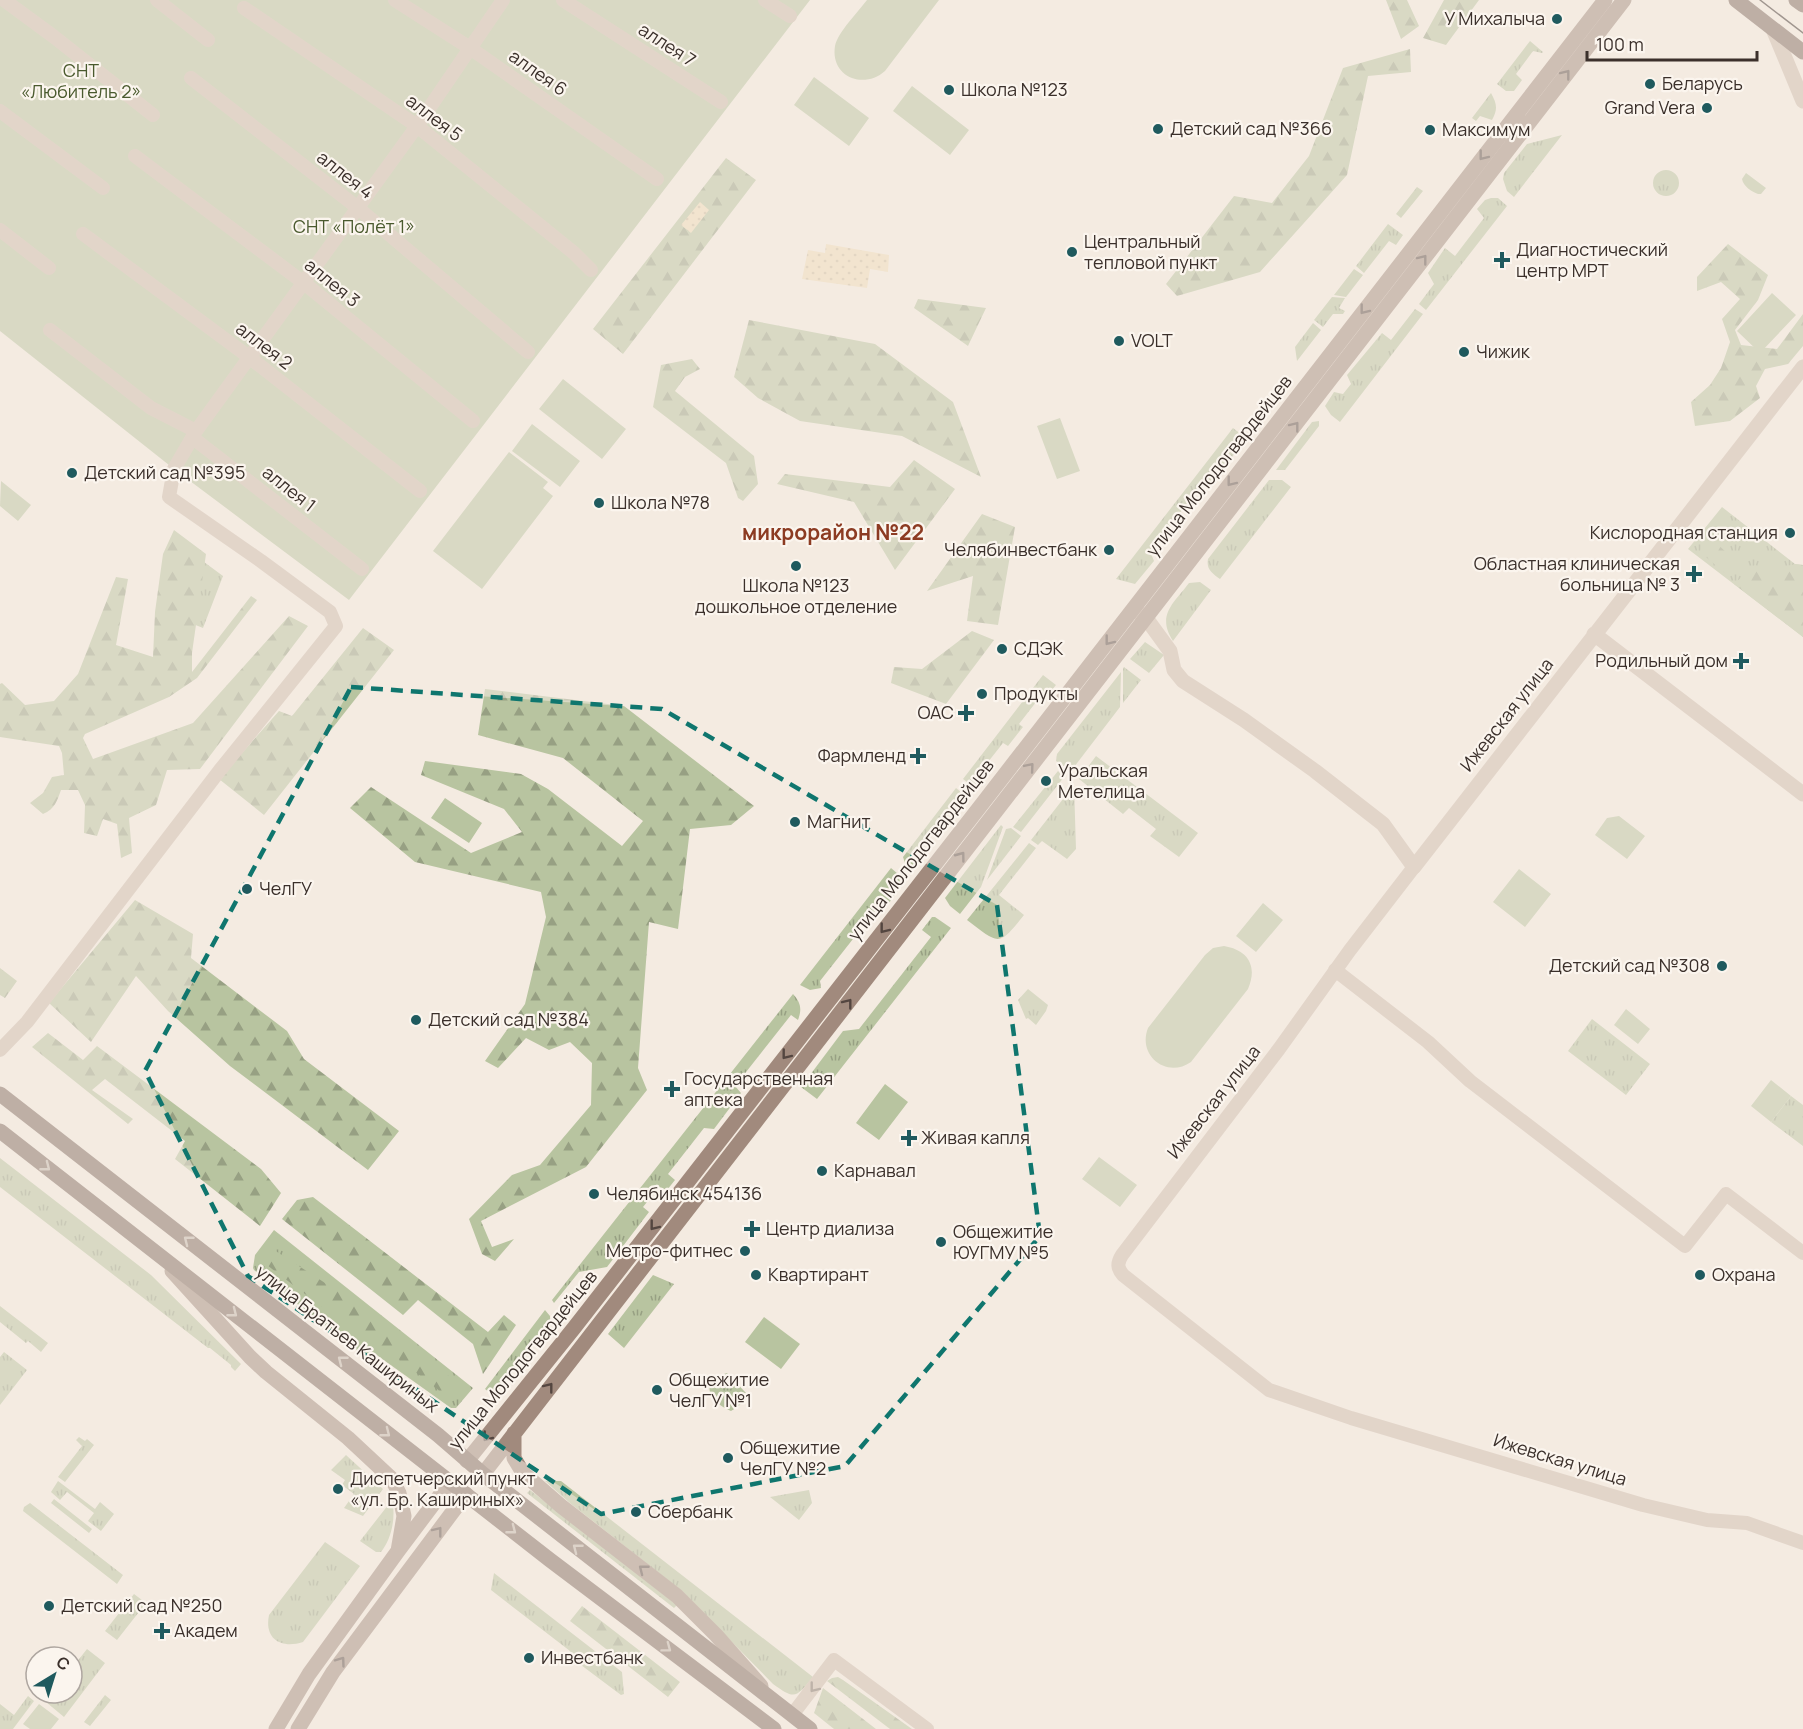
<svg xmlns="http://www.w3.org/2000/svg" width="1803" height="1729" font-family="Manrope,sans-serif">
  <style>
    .grass { fill: url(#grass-tufts) }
    .forest { fill: url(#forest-firs) }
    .sand { fill: url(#sand-dots) }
    .garden { fill: #b8c4a0 }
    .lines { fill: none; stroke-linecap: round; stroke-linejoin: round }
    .minor { stroke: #cdbbac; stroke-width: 14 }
    .tertiary { stroke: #cdbbac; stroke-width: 15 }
    .secondary { stroke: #a18a7d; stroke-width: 15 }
    .primary { stroke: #7d675c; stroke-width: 15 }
    .tram { stroke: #3b302b; stroke-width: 1.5 }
    .oneway { stroke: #544640 }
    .oneway2 { stroke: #c2b5ac }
    .oneway3 { stroke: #7d6f65 }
    .marked { fill: none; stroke: #0f766e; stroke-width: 4.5; stroke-dasharray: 12 8; stroke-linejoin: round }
    .poi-dot { fill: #1f5a5e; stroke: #fbf5ee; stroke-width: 2 }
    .labels { text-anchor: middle; stroke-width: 4.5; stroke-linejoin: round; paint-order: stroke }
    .poi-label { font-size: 18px; fill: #3b302b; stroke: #fbf5ee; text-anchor: start }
    .street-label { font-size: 18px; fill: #3b302b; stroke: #fbf5ee }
    .park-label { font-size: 18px; fill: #4a5a2e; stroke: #fbf5ee }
    .quarter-label { font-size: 21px; font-weight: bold; fill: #8c3b22; stroke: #fbf5ee }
  </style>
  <defs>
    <pattern id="grass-tufts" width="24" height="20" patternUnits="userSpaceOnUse" patternTransform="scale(1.5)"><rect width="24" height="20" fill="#b8c4a0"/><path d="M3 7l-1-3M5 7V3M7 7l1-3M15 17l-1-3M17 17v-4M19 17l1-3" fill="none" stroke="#97a083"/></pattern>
    <pattern id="forest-firs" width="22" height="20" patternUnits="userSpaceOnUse" patternTransform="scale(1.5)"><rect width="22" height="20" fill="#b8c4a0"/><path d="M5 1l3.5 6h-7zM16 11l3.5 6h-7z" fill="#97a083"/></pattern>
    <pattern id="sand-dots" width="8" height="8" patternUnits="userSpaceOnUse" patternTransform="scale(1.5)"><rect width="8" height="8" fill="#efdcb8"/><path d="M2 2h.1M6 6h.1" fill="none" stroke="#cebd9e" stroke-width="1.8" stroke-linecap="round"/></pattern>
  </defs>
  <rect width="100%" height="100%" fill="#f4ebe1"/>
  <!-- grass -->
  <path class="grass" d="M1530,41L1543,52L1542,53L1533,51L1516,74L1522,80L1514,91H1506L1497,84Z
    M1491,93C1497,104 1498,109 1492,120L1480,116L1476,121L1472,118Z
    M1562,135L1514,197L1507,191L1503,179L1504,173L1527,144Z
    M1653 183a13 13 0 1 1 26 0a13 13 0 1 1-26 0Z
    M1746,173L1766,188L1761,194H1758C1752,192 1743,186 1742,179Z
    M1417,187L1423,191L1401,218L1396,214Z
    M1491,198H1498L1507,206L1426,310L1419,304L1434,284L1428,273L1445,248L1455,256L1484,218L1477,209L1485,200Z
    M1388,224L1403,235L1396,245L1389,241L1364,273L1356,266Z
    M1354,269L1363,275L1346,297L1334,295Z
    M1332,297L1345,298L1339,308L1345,311L1343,314H1333L1323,327L1314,320Z
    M1415,309L1423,314L1340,422L1331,415L1325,406L1334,392L1343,394L1351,384L1347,375L1382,333L1391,340Z
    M1313,323L1321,330L1297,361L1295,347Z
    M1319,421V426L1285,470H1276L1312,422Z
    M1233,428L1246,438L1210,487H1200L1150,551L1154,561L1135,584L1116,579Z
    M1269,480H1282L1291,487L1220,579C1212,573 1206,569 1208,559Z
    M1722,507L1795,564L1803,565V637L1688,549Z
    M200,559L223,576L203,628L188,622Z
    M1200,582L1211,590L1173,641C1156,615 1174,603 1189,583Z
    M1145,642L1164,655L1149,673L1130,659Z
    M1124,667L1141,680L1123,703V669Z
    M1121,672L1120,707L1071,771L1056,761L1057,754Z
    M1043,675L1056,685L1044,700L1040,697L1019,724L1023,727L1008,746L1003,743L988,762L992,766L976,789L963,779Z
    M1096,756L1198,833L1179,857L1150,836L1156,829L1129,808L1123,814L1079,779Z
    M1058,771L1064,777L1021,832L1013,827Z
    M1074,785L1076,849L1067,859L1042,841L1038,845L1031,840Z
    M956,788L969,799L967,801L958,802L918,853L924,858L917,866L912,868L905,863L903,857Z
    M1001,825L1003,827L981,887L960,914L950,906L945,898Z
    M1011,828L1021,836L987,880L1006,829Z
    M1029,843L1036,848L999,895L1024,915C998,948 999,944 967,920Z
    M891,868L898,874L901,886L889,903L882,902L820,981L821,988L810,990L800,985Z
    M932,917H935L951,928L817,1099L801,1087L843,1031L859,1029L931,937L922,930Z
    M1028,989L1048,1005L1046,1011L1036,1025L1028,1018L1026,1019L1018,1000Z
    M793,994C801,1003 802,1009 798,1020L791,1015L735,1086L741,1093L714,1129L704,1128L668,1174L675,1180L667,1190L659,1187L643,1207L649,1212L607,1267L579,1272L554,1303L552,1300Z
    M1592,1019L1650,1064L1626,1095L1568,1051Z
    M1791,1096L1803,1105V1146L1771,1122Z
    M0,1158L151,1275L241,1364L235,1371L231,1367V1365L210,1348H208L0,1187Z
    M274,1230L473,1388L456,1408H451L371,1351L365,1357L254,1270L253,1268L255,1255Z
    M653,1275L674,1284L624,1348L608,1334Z
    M0,1306L48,1343L41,1352L28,1341L26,1343L0,1322Z
    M545,1310L550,1316V1323L494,1396L485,1389Z
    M4,1352L27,1370L0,1405V1357Z
    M727,1373L746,1393C744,1403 739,1406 731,1411C709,1402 698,1382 727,1373Z
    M79,1437L85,1441L87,1439L94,1445L65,1482L58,1477L82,1446L76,1440Z
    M346,1455L383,1489L363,1516L344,1508L354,1494L342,1485L345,1480L331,1470Z
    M58,1481L95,1509L100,1502L114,1514L101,1531L88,1521L94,1513L67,1492L60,1500L51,1492Z
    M545,1481H561L813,1677C796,1698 795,1700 773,1684L682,1591L571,1504Z
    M530,1490L677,1605L674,1608L527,1493Z
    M809,1490L812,1503L799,1520L770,1497Z
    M54,1499L92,1529L89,1533L51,1503Z
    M392,1500C396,1517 392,1538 381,1552H376L360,1541Z
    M30,1503L123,1575L117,1584L23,1511L24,1507Z
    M325,1542L360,1566L303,1642C281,1649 264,1639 269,1615Z
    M494,1573L622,1672L624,1694L621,1695L569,1656L570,1651L491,1590Z
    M134,1594L146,1603L117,1640L105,1631Z
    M87,1649L105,1663L64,1717L46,1702L53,1693H72V1668Z
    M105,1695L111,1700L90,1726L84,1722Z
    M28,1696L34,1701L13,1729H0V1704L14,1715Z"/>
  <!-- forest -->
  <path class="forest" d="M1386,0H1407L1419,26L1401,39Z
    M1444,0H1479L1446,45L1423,38Z
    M1410,49L1411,72L1368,76L1347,175L1260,272L1177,296L1166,284L1234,196L1272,203L1309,156L1343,68Z
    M726,158L756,180L623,354L593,329Z
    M1728,244L1768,275L1758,300L1735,330L1741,345L1777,349L1803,314V346L1788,364L1765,369L1756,386L1760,398L1730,421L1695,426L1691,402L1710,385L1721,368L1730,342L1722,319L1740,299L1721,282L1697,291V277Z
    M918,299L986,308L968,346L914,308Z
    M749,320L875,344L953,402L981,477L902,436L800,421L758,398L734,377Z
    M692,359L700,369L685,377L675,391L754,456L758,484L743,501L738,498L726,463L653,407L661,365Z
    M914,460L955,489L895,570L854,502L777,484L785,474L890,487Z
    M982,514L1015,527L998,625L967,621L973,576L927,591Z
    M174,530L206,554L192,653V672L251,596L257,600L197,678L169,697L85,734L83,738L93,759L193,723L289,616L308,626L200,769L167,770L156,805L129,818L132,853L121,858L117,824L103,819L97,836L84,833L85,805L78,790H61C57,801 55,809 43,814L30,803L43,793L52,777L64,775L62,753L59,746L0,737V684L2,683L25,705L54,701L78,674L116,577L128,579L116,645L153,657L155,612L163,554Z
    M1714,541L1727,553L1732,568L1726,574L1700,552L1703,544Z
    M1795,564L1803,565V637L1734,584L1755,565L1770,571Z
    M363,628L394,650L264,815L219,779L279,711L292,716Z
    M972,631L994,640L946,704L891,683L894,667L922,669Z
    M485,689L624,706L754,806L731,825L690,829L678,929L649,922L638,1068L647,1090L586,1167L481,1221L492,1247L514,1239L495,1261L482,1254L469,1219L512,1175L540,1165L591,1105L592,1063L570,1042L549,1050L526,1038L498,1068L485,1061L525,1004L546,917L541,892L415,862L350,808L371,787L471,853L522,832L504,809L421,775L425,761L521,774L548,789L622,846L643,821L563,758L478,735Z
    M135,900L193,934L191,958L287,1031L304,1059L399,1131L368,1170L230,1066L168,1011L136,976L91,1042L49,1003Z
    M0,968L17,981L5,998L0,995Z
    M48,1033L83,1060L97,1046L261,1169L281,1193L260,1226L175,1159L185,1141L105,1079L92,1090L133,1119L128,1124L32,1047Z
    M313,1197L488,1332L504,1315L516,1325L483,1374L473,1344L418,1300L403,1315L282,1219L297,1200Z
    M271,1248L356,1303L455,1381L446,1396L376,1341L351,1329L259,1259Z
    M582,1606L680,1682L668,1697L570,1621Z
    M838,1677L843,1680L912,1729H890L827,1681L832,1678Z
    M823,1688L876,1729H834L814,1713Z"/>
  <!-- sand -->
  <path class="sand" d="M700,202L709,210L691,233L681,225Z
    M826,244L889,255L888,272L870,269L867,288L802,279L808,250L825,253Z"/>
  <!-- garden -->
  <path class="garden" d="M0,0H810L349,600L174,469L0,331Z
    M867,0H939L885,71C864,90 830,77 835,46C838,32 858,12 867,0Z
    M814,77L869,118L849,146L794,105Z
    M912,86L969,130L950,155L893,111Z
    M1772,293L1796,315L1760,353L1737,331Z
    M563,379L626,429L602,459L539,409Z
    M1060,418L1080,471L1057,479L1037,426Z
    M532,424L580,461L560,487L512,451Z
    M509,452L548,482L543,488L553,496L482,589L433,551Z
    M1,481L31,505L18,521L0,506Z
    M445,798L482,823L469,843L431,818Z
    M1619,816L1645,836L1627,859L1595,835L1607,818Z
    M1519,869L1551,894L1525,927L1493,902Z
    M1263,903L1283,920L1256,952L1236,936Z
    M1224,946C1248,950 1258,966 1248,989L1191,1062C1167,1079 1137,1056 1148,1028L1205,955L1213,948Z
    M1626,1009L1650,1029L1638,1044L1614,1025Z
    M1771,1080L1791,1096L1771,1122L1751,1106Z
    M885,1084L908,1102L879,1140L856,1123Z
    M1099,1157L1137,1185L1120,1207L1082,1179Z
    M764,1317L800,1344L781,1369L745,1342Z
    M39,1704L59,1719L51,1729H30L23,1724Z"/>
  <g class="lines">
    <!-- minor -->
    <path class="minor" d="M4,0L53,36L153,115
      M157,0L208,40
      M395,0L470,48L657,179
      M563,0L721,102
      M765,0L790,16
      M244,8L417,126L574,253L591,270
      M191,78L358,208L528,352
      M0,111L103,188
      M135,156L304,283L473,421
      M0,230L49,268
      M83,234L249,357L420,491
      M50,330L151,408L196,431
      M193,438L362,569
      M1414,867L1350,950L1279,1049L1122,1255C1117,1263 1117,1268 1123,1275L1269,1390L1278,1393L1351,1418L1643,1505L1707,1520L1747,1523L1803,1543
      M1335,970L1428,1042L1470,1081L1685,1246L1726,1194L1803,1253
      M0,1050L27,1022L220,770L336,626L330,612L261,561L169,497L174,469L196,431L417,126L503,0
      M792,1715L834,1660L927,1729"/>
    <!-- tertiary -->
    <path class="tertiary" d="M1773,29L1803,101
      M1135,610L1146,618L1170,651L1174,670L1183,681L1244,720L1315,771L1383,824L1414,867L1803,367
      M1594,634L1803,794"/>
    <!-- secondary -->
    <path class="secondary" d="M172,1271L250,1357L266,1372L348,1438L392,1479L399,1493L404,1516L398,1551
      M514,1433V1458L523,1473L561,1506L677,1596L716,1635L761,1686
      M467,1461L574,1328L982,804L1605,0
      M483,1474L1624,0
      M276,1729L309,1674L398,1551L450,1482
      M298,1729L333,1672L466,1494"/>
    <!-- primary -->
    <path class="primary" d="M1736,0L1803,52
      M1796,0L1803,5
      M0,1094L438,1435L483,1474L810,1729
      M0,1131L550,1560L774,1729"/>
    <!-- tram -->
    <path class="tram" d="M1760,0L1803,33"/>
  </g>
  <!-- one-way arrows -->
  <defs><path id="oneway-chevron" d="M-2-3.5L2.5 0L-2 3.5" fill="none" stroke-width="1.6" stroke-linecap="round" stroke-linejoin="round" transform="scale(1.5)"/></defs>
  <g class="oneway">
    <use href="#oneway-chevron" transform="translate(1566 74) rotate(-52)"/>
    <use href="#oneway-chevron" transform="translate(1483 156) rotate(128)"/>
    <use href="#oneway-chevron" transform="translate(1423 259) rotate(-52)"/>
    <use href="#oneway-chevron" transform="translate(1364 310) rotate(128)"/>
    <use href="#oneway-chevron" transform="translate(1295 426) rotate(-52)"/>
    <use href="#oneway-chevron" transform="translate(1231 482) rotate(128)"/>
    <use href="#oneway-chevron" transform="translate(1109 641) rotate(128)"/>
    <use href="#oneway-chevron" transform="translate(1030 767) rotate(-50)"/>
    <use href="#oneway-chevron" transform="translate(961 856) rotate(-53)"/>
    <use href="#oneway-chevron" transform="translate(884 929) rotate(128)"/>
    <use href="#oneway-chevron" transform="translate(848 1003) rotate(-52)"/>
    <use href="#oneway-chevron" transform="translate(786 1055) rotate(128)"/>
    <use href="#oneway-chevron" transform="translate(654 1226) rotate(128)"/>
    <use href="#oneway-chevron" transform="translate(549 1387) rotate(-52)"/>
    <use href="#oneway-chevron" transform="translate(487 1437) rotate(128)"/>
    <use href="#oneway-chevron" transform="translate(438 1531) rotate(-52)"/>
    <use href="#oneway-chevron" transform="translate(643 1569) rotate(-142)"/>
    <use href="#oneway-chevron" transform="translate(341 1661) rotate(-54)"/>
  </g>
  <g class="oneway2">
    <use href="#oneway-chevron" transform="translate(46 1167) rotate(38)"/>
    <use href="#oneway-chevron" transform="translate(188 1240) rotate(-142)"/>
    <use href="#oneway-chevron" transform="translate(233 1313) rotate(38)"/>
    <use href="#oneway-chevron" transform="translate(342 1360) rotate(-142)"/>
    <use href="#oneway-chevron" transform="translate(386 1433) rotate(38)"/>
    <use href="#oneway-chevron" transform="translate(512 1530) rotate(38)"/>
    <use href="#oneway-chevron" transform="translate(577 1548) rotate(-142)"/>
    <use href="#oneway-chevron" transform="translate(667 1648) rotate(37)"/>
  </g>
  <use class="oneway3" href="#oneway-chevron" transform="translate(814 1688) rotate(128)"/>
  <!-- marked area -->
  <path d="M0 0H1803V1729H0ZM351,687L662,709L997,905L1040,1236L845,1466L601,1514L248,1276L145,1071Z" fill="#f4ebe1" fill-opacity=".55" fill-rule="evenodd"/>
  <path class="marked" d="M351,687L662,709L997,905L1040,1236L845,1466L601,1514L248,1276L145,1071Z"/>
  <!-- markers -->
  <g class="poi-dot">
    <circle cx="1557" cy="19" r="6"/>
    <circle cx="1650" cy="84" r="6"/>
    <circle cx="949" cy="90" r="6"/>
    <circle cx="1707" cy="108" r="6"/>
    <circle cx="1158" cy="129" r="6"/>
    <circle cx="1430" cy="130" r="6"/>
    <circle cx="1072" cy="252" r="6"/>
    <path d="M1499 251h6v6h6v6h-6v6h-6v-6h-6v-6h6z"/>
    <circle cx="1119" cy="341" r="6"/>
    <circle cx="1464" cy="352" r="6"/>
    <circle cx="72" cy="473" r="6"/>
    <circle cx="599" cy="503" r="6"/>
    <circle cx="1790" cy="533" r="6"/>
    <circle cx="1109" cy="550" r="6"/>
    <circle cx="796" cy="566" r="6"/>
    <path d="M1691 565h6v6h6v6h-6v6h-6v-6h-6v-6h6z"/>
    <circle cx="1002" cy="649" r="6"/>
    <path d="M1738 652h6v6h6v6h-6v6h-6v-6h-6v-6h6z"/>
    <circle cx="982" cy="694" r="6"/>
    <path d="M963 704h6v6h6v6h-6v6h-6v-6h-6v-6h6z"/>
    <path d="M915 747h6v6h6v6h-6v6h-6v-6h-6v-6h6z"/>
    <circle cx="1046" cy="781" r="6"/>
    <circle cx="795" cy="822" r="6"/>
    <circle cx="247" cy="889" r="6"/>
    <circle cx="1722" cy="966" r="6"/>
    <circle cx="416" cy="1020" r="6"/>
    <path d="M669 1080h6v6h6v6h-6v6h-6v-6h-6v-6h6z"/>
    <path d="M906 1129h6v6h6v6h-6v6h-6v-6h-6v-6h6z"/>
    <circle cx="822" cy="1171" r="6"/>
    <circle cx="594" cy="1194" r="6"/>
    <path d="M749 1220h6v6h6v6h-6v6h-6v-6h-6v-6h6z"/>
    <circle cx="941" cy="1242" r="6"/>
    <circle cx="745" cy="1251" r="6"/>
    <circle cx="756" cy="1275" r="6"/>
    <circle cx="1700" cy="1275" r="6"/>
    <circle cx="657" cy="1390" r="6"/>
    <circle cx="728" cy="1458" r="6"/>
    <circle cx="338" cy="1489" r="6"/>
    <circle cx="636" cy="1512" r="6"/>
    <circle cx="49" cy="1606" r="6"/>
    <path d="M159 1622h6v6h6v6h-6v6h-6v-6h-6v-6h6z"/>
    <circle cx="529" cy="1658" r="6"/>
  </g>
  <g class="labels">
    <!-- poi labels -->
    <g class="poi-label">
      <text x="1545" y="25" text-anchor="end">У Михалыча</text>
      <text x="1662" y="90">Беларусь</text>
      <text x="961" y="96">Школа №123</text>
      <text x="1695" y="114" text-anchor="end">Grand Vera</text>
      <text x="1170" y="135">Детский сад №366</text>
      <text x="1442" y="136">Максимум</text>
      <text x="1084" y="248">Центральный<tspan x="1084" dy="21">тепловой пункт</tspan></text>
      <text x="1516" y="256">Диагностический<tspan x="1516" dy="21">центр МРТ</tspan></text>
      <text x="1131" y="347">VOLT</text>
      <text x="1476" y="358">Чижик</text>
      <text x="84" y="479">Детский сад №395</text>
      <text x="611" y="509">Школа №78</text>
      <text x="1778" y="539" text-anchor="end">Кислородная станция</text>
      <text x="1097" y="556" text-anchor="end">Челябинвестбанк</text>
      <text x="1680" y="570" text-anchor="end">Областная клиническая<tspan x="1680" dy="21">больница № 3</tspan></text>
      <text x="796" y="592" text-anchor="middle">Школа №123<tspan x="796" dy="21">дошкольное отделение</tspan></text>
      <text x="1014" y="655">СДЭК</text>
      <text x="1728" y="667" text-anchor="end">Родильный дом</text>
      <text x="994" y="700">Продукты</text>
      <text x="954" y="719" text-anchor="end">ОАС</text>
      <text x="906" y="762" text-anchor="end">Фармленд</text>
      <text x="1058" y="777">Уральская<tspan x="1058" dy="21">Метелица</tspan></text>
      <text x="807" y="828">Магнит</text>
      <text x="259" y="895">ЧелГУ</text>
      <text x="1710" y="972" text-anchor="end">Детский сад №308</text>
      <text x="428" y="1026">Детский сад №384</text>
      <text x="684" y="1085">Государственная<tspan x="684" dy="21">аптека</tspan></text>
      <text x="921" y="1144">Живая капля</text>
      <text x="834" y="1177">Карнавал</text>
      <text x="606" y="1200">Челябинск 454136</text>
      <text x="766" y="1235">Центр диализа</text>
      <text x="953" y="1238">Общежитие<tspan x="953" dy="21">ЮУГМУ №5</tspan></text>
      <text x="733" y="1257" text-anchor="end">Метро-фитнес</text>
      <text x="768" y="1281">Квартирант</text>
      <text x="1712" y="1281">Охрана</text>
      <text x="669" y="1386">Общежитие<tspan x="669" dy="21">ЧелГУ №1</tspan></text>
      <text x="740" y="1454">Общежитие<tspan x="740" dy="21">ЧелГУ №2</tspan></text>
      <text x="350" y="1485">Диспетчерский пункт<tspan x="350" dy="21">«ул. Бр. Кашириных»</tspan></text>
      <text x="648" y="1518">Сбербанк</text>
      <text x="61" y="1612">Детский сад №250</text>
      <text x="174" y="1637">Академ</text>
      <text x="541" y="1664">Инвестбанк</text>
    </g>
    <!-- street labels -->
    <g class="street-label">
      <text transform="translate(667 45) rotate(33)" y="6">аллея 7</text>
      <text transform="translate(538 73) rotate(35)" y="6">аллея 6</text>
      <text transform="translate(434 118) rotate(37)" y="6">аллея 5</text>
      <text transform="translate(345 175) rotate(38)" y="6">аллея 4</text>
      <text transform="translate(332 283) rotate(39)" y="6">аллея 3</text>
      <text transform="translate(264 346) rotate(37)" y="6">аллея 2</text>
      <text transform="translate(1219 466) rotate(-52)" y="6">улица Молодогвардейцев</text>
      <text transform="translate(289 489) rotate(38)" y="6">аллея 1</text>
      <text transform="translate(1507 715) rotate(-52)" y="6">Ижевская улица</text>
      <text transform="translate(921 850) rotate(-52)" y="6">улица Молодогвардейцев</text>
      <text transform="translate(1214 1102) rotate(-52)" y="6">Ижевская улица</text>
      <text transform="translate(347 1339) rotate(38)" y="6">улица Братьев Кашириных</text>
      <text transform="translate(523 1360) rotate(-51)" y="6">улица Молодогвардейцев</text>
      <text transform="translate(1560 1460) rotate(17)" y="6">Ижевская улица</text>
    </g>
    <!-- park labels -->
    <g class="park-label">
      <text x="81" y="77">СНТ<tspan x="81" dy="21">«Любитель 2»</tspan></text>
      <text x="354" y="233">СНТ «Полёт 1»</text>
    </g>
    <!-- quarter labels -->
    <g class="quarter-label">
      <text x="833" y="540">микрорайон №22</text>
    </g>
  </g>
  <!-- north arrow -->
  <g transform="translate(54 1675) rotate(38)"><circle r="28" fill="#fbf5ee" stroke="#aea6a0" stroke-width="1.5"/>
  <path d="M0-4.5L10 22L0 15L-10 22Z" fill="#1f5a5e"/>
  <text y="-9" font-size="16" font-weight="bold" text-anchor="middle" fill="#3b302b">С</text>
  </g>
  <!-- scale -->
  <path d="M1587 51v9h170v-9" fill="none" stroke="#3b302b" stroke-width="3"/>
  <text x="1596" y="51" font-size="18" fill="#3b302b" stroke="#fbf5ee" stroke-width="4.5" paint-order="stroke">100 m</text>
</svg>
